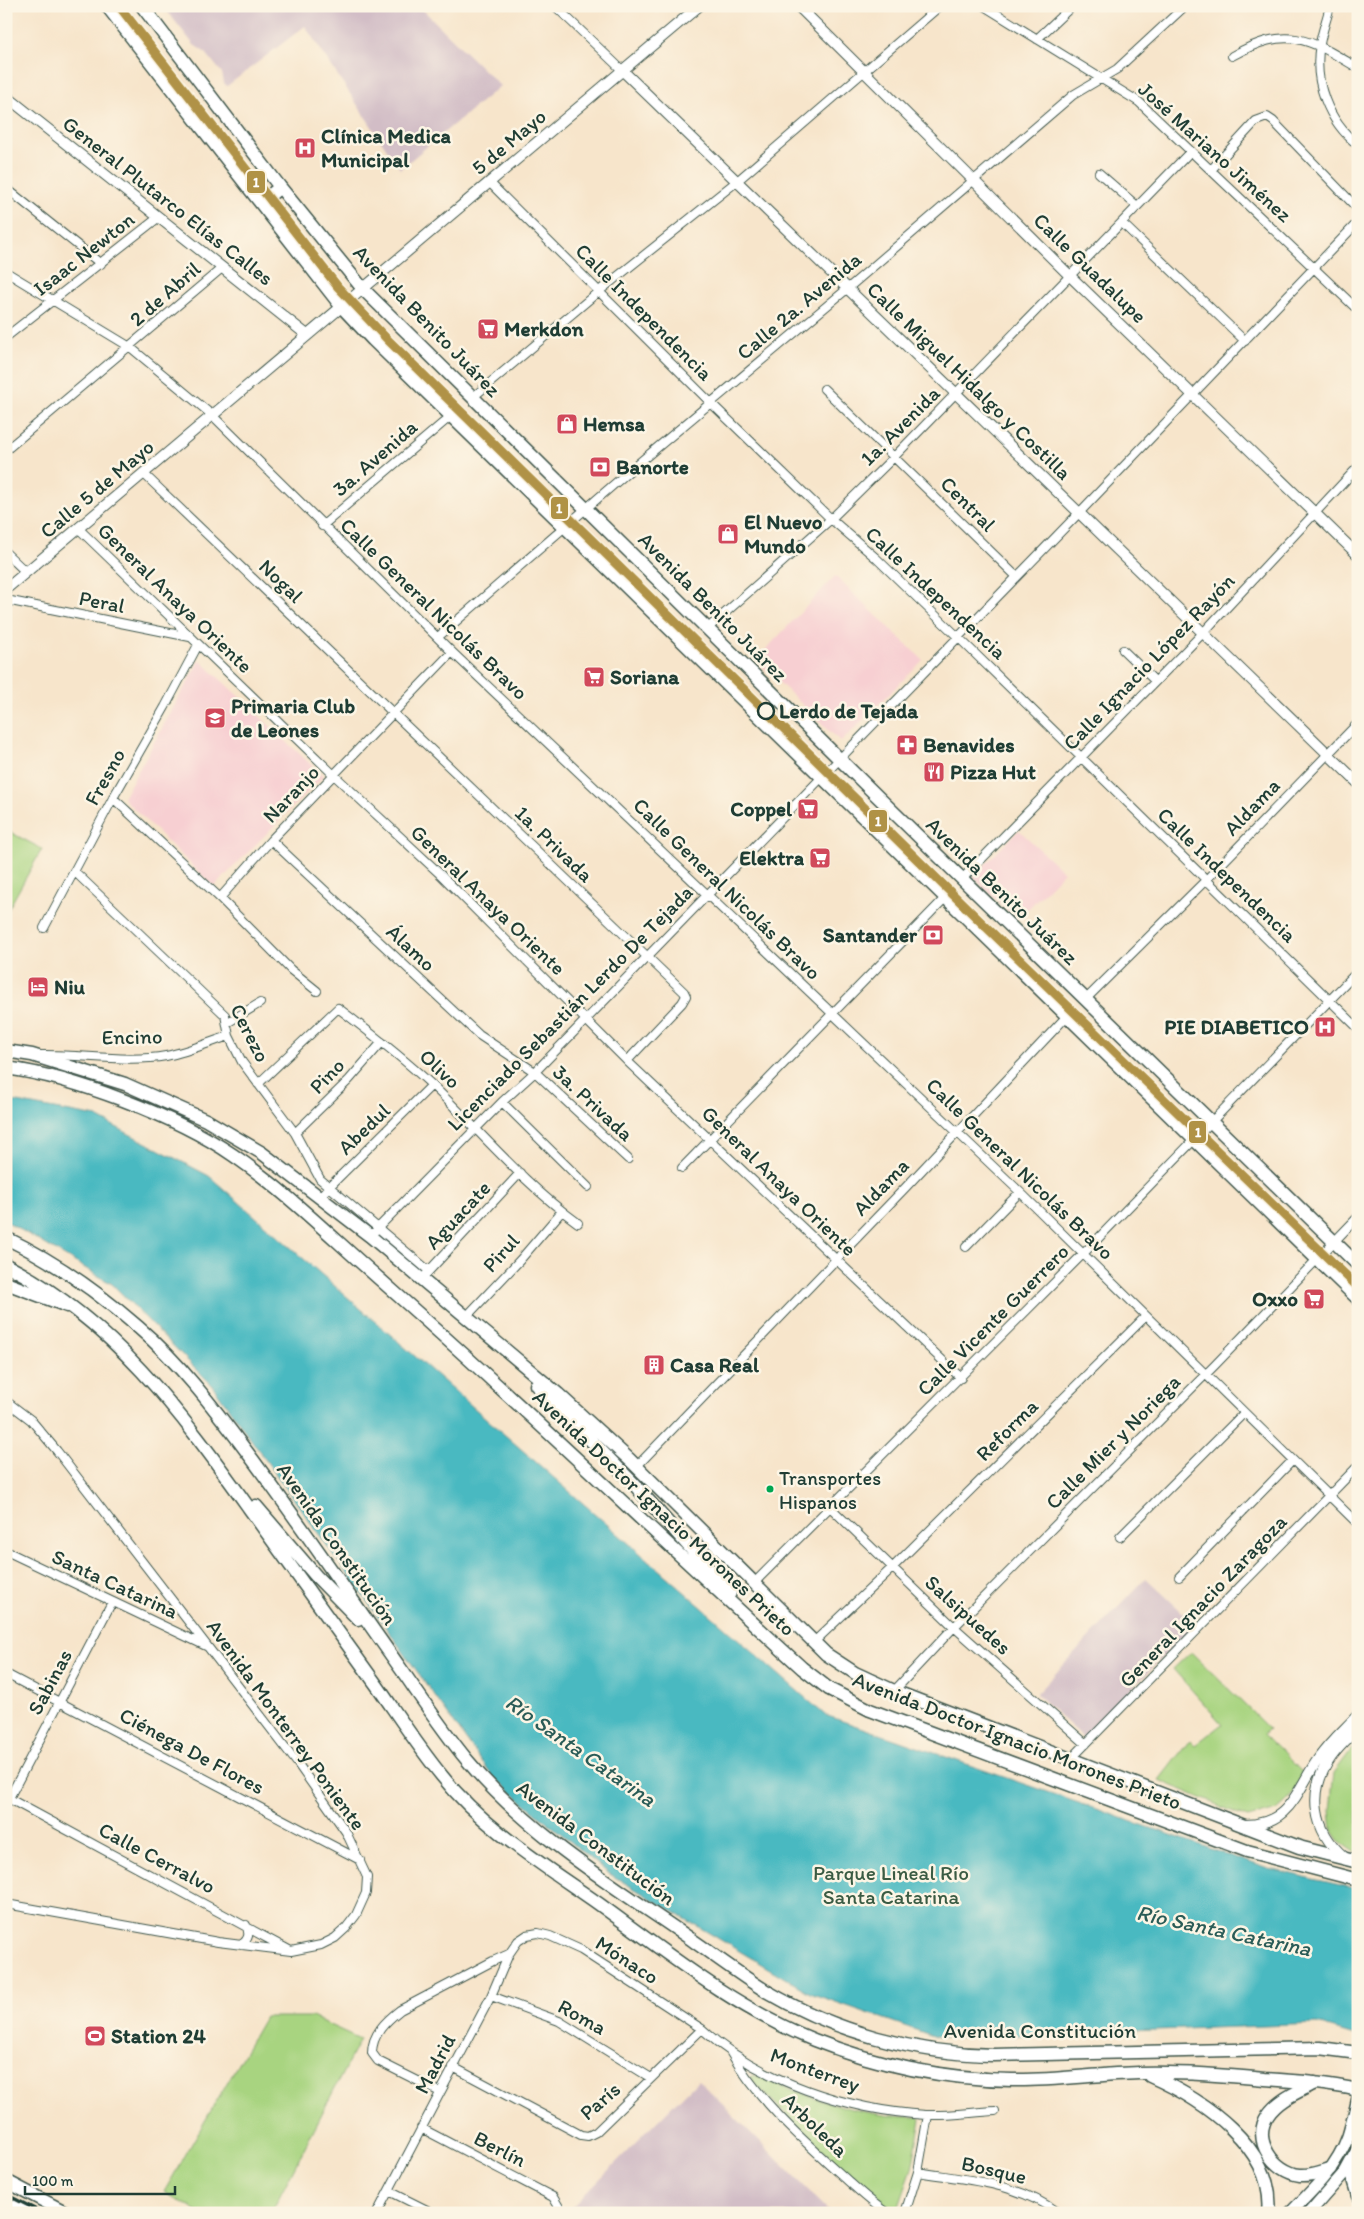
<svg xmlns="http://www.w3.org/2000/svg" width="1364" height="2219" font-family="Itim,sans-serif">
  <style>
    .built { fill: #f7cfd2 }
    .industrial { fill: #d2bdc6 }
    .green { fill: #a8d480; stroke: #64885a }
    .water { fill: #4ab9c1; stroke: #347b7a }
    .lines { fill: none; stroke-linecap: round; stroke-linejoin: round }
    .minor-casing { stroke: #3f564b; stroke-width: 10 }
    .tertiary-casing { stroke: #3f564b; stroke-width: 12 }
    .secondary-casing { stroke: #3f564b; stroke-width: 14 }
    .primary-casing { stroke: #3f564b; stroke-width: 15 }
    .trunk-casing { stroke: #3f564b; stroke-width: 15 }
    .minor { stroke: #fff; stroke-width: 8 }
    .tertiary { stroke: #fff; stroke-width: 10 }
    .secondary { stroke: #fff; stroke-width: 11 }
    .primary { stroke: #fff; stroke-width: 12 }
    .trunk { stroke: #fff; stroke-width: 12 }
    .rail { stroke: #1f3d34; stroke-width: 3 }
    .metro-1-casing { stroke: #fcf5e5; stroke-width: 12 }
    .metro-1 { stroke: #b09246; stroke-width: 9 }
    .stop-dot { fill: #fcf5e5; stroke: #1f3d34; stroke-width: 2.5 }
    .bus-dot { fill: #00a651; stroke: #fcf5e5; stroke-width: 2 }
    .labels { text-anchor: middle; stroke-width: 5; stroke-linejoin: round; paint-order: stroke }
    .bus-label { font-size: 20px; fill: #1f3d34; stroke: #fcf5e5; text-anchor: start }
    .poi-label { font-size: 21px; font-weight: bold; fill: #1f3d34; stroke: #fcf5e5; text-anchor: start }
    .street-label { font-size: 21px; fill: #1f3d34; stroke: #fcf5e5 }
    .stop-label { font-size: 21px; font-weight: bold; fill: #1f3d34; stroke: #fcf5e5; text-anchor: start }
    .park-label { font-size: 21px; fill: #3a5b43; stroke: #fcf5e5 }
    .water-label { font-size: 22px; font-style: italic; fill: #2a5c57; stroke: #fcf5e5 }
    .line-badge { stroke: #fcf5e5; stroke-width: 2 }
    .badge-label { font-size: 14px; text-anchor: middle; font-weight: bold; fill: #fff }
  </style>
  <rect width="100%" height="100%" fill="#fcf5e5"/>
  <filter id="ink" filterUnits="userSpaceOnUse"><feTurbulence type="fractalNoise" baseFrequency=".02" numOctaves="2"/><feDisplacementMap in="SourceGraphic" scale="10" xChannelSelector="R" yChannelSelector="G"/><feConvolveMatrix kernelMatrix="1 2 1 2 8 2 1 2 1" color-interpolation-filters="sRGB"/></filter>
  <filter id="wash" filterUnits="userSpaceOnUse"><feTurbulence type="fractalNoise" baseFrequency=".0096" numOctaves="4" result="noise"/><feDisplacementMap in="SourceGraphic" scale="20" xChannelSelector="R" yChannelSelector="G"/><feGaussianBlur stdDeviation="1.12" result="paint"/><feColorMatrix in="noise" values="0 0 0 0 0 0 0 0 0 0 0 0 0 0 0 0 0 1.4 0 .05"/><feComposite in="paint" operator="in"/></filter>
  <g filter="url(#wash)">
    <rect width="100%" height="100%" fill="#f7e5cb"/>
    <!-- built -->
    <path class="built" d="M835,576L923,660L841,742L756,660Z
      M200,660L323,776L214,887L123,798Z
      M1019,830L1064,872L1017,920L973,877Z"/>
    <!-- industrial -->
    <path class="industrial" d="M163,6H419L500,86L400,169L305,26L227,86L224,83L222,73L206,53L194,45Z
      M1146,1578L1195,1624L1084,1738L1036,1694Z
      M698,2080L831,2213H566Z"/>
    <!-- green -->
    <path class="green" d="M6,830L42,849L6,913Z
      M1191,1652L1269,1729L1264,1734L1302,1772L1301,1780L1286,1802L1277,1810L1248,1818L1159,1780L1190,1740L1195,1745L1222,1724L1173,1669Z
      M1358,1741V1854L1338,1840L1332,1831L1330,1810L1334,1773Z
      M265,2017H312L360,2039L271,2213H201L164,2192Z
      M754,2075C807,2095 860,2118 919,2117L921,2119L912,2169L897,2212L892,2213C844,2172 800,2127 754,2083L751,2077Z"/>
    <!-- water -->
    <path class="water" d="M6,1100L97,1117L209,1176L825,1715L1269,1869L1358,1889V2036L1317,2024L939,2038L810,1993L608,1873L492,1776L212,1385L112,1284L6,1221Z"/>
  </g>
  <g filter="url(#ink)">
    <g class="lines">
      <!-- minor casing -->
      <g class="minor-casing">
        <path id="minor" d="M555,6L623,71
          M984,6L1139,102L1358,310
          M1330,6C1327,19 1322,31 1320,44C1313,82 1328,121 1358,145
          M1037,39L1072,6
          M1232,56C1287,25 1308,38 1358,68
          M1211,170L1256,121L1267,117L1273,121L1358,209
          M1099,173L1137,206
          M490,183L711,403L831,519L876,558L958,637L1358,1028
          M6,188L101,264
          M1122,223L1245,341
          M6,272L130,347L212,415L452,652L1020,1192L1358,1524
          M6,337L159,217
          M824,389L1016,576
          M472,398L598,292L736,182L940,6
          M6,450L222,268
          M144,474L684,992L686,996L682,1003L627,1061
          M322,526L451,416
          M79,529L334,775L440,874L627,1061L961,1378
          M6,553L26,572
          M6,600L190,637
          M707,629L831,519L895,456L1191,151
          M438,637L634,467L847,289L1073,95L1117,69L1185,6
          M1123,650L1155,681
          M113,798L220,898L291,970L317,991
          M271,840L479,1035L535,1072L628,1159
          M74,871L225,1015L229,1036L242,1062L295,1133L320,1179L429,1271
          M962,879L1202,634L1358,467
          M220,898L271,840L452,652
          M44,928L113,798L165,707L198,645
          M1085,1000L1206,880L1358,723
          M227,1023L260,1003
          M41,1055C81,1054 127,1063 166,1056C187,1052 208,1043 229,1036
          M258,1084L338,1008C371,1033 403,1058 433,1086C481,1132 524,1184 578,1223
          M502,1102L588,1187
          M295,1133L349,1080L382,1042
          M682,1168L945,898
          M319,1197L432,1085
          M370,1236L502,1102L535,1072L1079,513L1358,222
          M966,1247L1020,1192
          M427,1273L520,1173
          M465,1318L520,1260L562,1211
          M6,1401L31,1420L57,1451L298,1764L346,1832L367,1877L366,1893L356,1915L346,1928L335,1938L321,1945L291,1951L218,1942L6,1904
          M637,1466L905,1188L1066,1017
          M830,1507L954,1627L1086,1744
          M1120,1537L1244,1413
          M6,1551L208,1647
          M1179,1577L1292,1461
          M754,1583L1083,1254L1358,971
          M814,1642L892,1568L1146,1316
          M6,1674L360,1860
          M894,1691L954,1627L1215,1365L1358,1217
          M1071,1759L1358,1466
          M6,1797L289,1950
          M6,1804L112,1602
          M241,1945C249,1939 250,1934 246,1925
          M491,1996L559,2021L651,2078
          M731,2053C757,2098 797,2135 836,2170C853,2185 868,2200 887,2213
          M453,2067L581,2135L588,2136L596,2132L702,2029
          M440,2092L378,2061L372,2053C372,2034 386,2021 400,2010L493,1961L509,1954
          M421,2128L553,2197L559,2207L557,2213
          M918,2172C966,2180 1017,2182 1058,2213
          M389,2191L433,2213
          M377,2213L491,1996L509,1954L518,1941L527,1935L538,1933L550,1936L581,1950L702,2029C760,2082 848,2110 926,2115C949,2116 973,2112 995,2111
          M905,2213L918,2172L928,2115"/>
      </g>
      <!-- tertiary casing -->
      <g class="tertiary-casing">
        <path id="tertiary" d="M798,6L1069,275L1358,555
          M623,71L1358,783
          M6,96L307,335
          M6,589L699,6
          M1244,1825C1292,1825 1296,1790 1319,1758C1330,1742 1345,1729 1358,1715
          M1344,1857C1313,1831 1307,1791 1331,1757C1339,1746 1349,1737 1358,1728"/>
      </g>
      <!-- secondary casing -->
      <g class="secondary-casing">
        <path id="secondary" d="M1290,2213C1313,2190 1337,2167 1348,2136C1352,2123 1355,2110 1358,2098
          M1309,2213L1345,2172L1358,2148"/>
      </g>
      <!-- primary casing -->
      <g class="primary-casing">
        <path id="primary" d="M107,6L341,306L373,340L1358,1299
          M142,6L280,187L363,289L877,796L1358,1265
          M261,203L280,187"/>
      </g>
      <!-- trunk casing -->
      <g class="trunk-casing">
        <path id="trunk" d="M6,1051L32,1055L125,1084L206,1120L262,1153L370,1236L558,1394L630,1460L826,1654L855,1673L894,1691L1242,1825L1299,1847L1358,1862
          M6,1068C74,1077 176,1116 233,1155C277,1185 317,1223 357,1259C404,1301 451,1342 497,1385C599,1479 700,1575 802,1668L829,1689L870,1710L1247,1851L1358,1880
          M6,1238C54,1261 98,1292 138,1327C180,1363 214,1408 247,1452C300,1523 349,1596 401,1669C422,1699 443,1731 467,1760C529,1835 616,1887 695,1942C718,1958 742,1976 766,1991C834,2031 915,2054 994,2055L1320,2048L1358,2053
          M6,1265C113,1320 181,1413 249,1508C292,1568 335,1628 378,1687C399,1717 419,1748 442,1776C484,1829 545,1866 599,1904C668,1954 735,2008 814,2040C877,2065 944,2079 1012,2080C1054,2081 1096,2074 1139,2073C1181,2072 1223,2075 1265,2079C1296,2081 1327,2083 1358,2090
          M6,1283L67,1306
          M536,1385L633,1483L730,1593
          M256,1506L316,1576L358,1619
          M1150,2076C1202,2099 1276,2148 1269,2213
          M1315,2083C1298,2092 1279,2099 1268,2115C1251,2140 1274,2172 1300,2175C1311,2176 1320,2172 1330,2169
          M1353,2159L1352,2176L1358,2196
          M6,2181L67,2213
          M6,2203L26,2213"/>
      </g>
      <!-- minor -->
      <use href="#minor" class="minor"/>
      <!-- tertiary -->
      <use href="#tertiary" class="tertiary"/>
      <!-- secondary -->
      <use href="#secondary" class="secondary"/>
      <!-- primary -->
      <use href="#primary" class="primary"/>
      <!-- trunk -->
      <use href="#trunk" class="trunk"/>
      <!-- rail -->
      <path class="rail" d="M6,2194L43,2213"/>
      <!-- metro-1 casing -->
      <g class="metro-1-casing">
        <path id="metro-1" d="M119,6L338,287L387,339L980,921L1358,1287"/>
      </g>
      <!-- metro-1 -->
      <use href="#metro-1" class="metro-1"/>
    </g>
  </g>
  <!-- icons -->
  <defs>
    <g id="hospital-square" transform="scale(1.125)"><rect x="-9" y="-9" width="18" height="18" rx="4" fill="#d1495b" stroke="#fcf5e5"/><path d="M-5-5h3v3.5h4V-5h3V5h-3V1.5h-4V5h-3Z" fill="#fff"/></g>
    <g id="supermarket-square" transform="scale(1.125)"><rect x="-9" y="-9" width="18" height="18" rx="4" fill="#d1495b" stroke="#fcf5e5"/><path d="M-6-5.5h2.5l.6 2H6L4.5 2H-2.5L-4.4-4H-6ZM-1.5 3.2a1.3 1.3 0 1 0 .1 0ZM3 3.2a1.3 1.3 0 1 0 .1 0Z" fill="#fff"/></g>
    <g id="shop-square" transform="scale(1.125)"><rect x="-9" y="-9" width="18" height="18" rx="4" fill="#d1495b" stroke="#fcf5e5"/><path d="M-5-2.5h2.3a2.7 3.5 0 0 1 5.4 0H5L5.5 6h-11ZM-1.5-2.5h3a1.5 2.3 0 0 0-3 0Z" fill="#fff"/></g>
    <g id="bank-square" transform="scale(1.125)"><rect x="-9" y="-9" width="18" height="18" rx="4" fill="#d1495b" stroke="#fcf5e5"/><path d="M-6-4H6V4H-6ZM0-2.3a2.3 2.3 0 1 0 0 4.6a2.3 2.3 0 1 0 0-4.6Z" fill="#fff"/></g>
    <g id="school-square" transform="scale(1.125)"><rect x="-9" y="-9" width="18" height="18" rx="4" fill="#d1495b" stroke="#fcf5e5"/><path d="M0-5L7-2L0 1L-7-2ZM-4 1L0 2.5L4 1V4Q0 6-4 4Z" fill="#fff"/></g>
    <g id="pharmacy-square" transform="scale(1.125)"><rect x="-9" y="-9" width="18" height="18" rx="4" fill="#d1495b" stroke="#fcf5e5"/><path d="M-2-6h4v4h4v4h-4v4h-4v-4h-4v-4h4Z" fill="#fff"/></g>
    <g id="restaurant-square" transform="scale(1.125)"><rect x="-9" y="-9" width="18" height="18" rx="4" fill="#d1495b" stroke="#fcf5e5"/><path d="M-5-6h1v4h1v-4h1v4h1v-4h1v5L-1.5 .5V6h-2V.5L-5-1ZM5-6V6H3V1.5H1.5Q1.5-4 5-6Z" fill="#fff"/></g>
    <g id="hotel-square" transform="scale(1.125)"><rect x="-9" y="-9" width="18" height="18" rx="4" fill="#d1495b" stroke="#fcf5e5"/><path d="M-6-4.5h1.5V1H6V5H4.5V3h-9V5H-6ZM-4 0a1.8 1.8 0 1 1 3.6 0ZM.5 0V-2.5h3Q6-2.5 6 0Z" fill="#fff"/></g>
    <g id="building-square" transform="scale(1.125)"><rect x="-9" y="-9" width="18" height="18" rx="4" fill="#d1495b" stroke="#fcf5e5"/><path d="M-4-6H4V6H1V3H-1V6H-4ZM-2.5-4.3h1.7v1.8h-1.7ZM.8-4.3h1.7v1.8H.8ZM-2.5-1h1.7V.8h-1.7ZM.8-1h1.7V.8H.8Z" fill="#fff"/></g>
    <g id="stadium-square" transform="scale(1.125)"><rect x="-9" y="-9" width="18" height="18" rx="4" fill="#d1495b" stroke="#fcf5e5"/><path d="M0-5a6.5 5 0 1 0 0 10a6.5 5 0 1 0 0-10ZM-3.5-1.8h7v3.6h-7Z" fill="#fff"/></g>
  </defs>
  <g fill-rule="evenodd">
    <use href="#hospital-square" x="305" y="148"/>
    <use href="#supermarket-square" x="488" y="329"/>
    <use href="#shop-square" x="567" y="424"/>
    <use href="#bank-square" x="600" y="467"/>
    <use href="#shop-square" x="728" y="534"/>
    <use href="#supermarket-square" x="594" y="677"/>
    <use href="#school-square" x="215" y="718"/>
    <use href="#pharmacy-square" x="907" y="745"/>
    <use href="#restaurant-square" x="934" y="772"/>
    <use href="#supermarket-square" x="808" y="809"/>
    <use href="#supermarket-square" x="820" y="858"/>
    <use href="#bank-square" x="933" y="935"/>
    <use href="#hotel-square" x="38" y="987"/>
    <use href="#hospital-square" x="1325" y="1027"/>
    <use href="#supermarket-square" x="1314" y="1299"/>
    <use href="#building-square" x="654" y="1365"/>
    <use href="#stadium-square" x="95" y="2036"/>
  </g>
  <!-- markers -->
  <circle class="stop-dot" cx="766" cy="711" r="8"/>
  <circle class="bus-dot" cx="770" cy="1489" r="4.5"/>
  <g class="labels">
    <!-- bus labels -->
    <g class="bus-label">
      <text x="779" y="1485">Transportes<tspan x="779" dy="24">Hispanos</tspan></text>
    </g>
    <!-- poi labels -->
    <g class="poi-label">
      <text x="321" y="143">Clínica Medica<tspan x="321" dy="24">Municipal</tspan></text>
      <text x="504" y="336">Merkdon</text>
      <text x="583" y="431">Hemsa</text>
      <text x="616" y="474">Banorte</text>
      <text x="744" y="529">El Nuevo<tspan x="744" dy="24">Mundo</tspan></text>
      <text x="610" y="684">Soriana</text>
      <text x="231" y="713">Primaria Club<tspan x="231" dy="24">de Leones</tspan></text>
      <text x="923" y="752">Benavides</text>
      <text x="950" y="779">Pizza Hut</text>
      <text x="792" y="816" text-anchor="end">Coppel</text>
      <text x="804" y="865" text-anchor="end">Elektra</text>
      <text x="917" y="942" text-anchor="end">Santander</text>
      <text x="54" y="994">Niu</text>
      <text x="1309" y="1034" text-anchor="end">PIE DIABETICO</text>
      <text x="1298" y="1306" text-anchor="end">Oxxo</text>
      <text x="670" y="1372">Casa Real</text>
      <text x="111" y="2043">Station 24</text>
    </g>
    <!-- street labels -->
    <g class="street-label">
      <text transform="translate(509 142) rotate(-40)" y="7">5 de Mayo</text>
      <text transform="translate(1215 152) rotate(42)" y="7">José Mariano Jiménez</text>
      <text transform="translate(168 201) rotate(38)" y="7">General Plutarco Elías Calles</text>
      <text transform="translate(84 254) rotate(-38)" y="7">Isaac Newton</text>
      <text transform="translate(1090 268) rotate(44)" y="7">Calle Guadalupe</text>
      <text transform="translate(165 294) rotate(-41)" y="7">2 de Abril</text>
      <text transform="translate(799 306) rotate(-40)" y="7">Calle 2a. Avenida</text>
      <text transform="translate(644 312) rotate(45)" y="7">Calle Independencia</text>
      <text transform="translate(427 321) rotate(46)" y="7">Avenida Benito Juárez</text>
      <text transform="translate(969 381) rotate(44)" y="7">Calle Miguel Hidalgo y Costilla</text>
      <text transform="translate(900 426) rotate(-45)" y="7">1a. Avenida</text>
      <text transform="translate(375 458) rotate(-41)" y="7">3a. Avenida</text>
      <text transform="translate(97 489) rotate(-40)" y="7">Calle 5 de Mayo</text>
      <text transform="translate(968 504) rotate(45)" y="7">Central</text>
      <text transform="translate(281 581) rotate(44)" y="7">Nogal</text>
      <text transform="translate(936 593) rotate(43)" y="7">Calle Independencia</text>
      <text transform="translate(175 598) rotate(44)" y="7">General Anaya Oriente</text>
      <text transform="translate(102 602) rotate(11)" y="7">Peral</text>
      <text transform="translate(713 607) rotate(45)" y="7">Avenida Benito Juárez</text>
      <text transform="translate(434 609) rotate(44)" y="7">Calle General Nicolás Bravo</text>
      <text transform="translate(1149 662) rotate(-46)" y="7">Calle Ignacio López Rayón</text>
      <text transform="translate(105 777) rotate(-61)" y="7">Fresno</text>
      <text transform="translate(291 794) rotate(-46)" y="7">Naranjo</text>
      <text transform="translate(1252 807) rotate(-46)" y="7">Aldama</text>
      <text transform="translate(554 844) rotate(44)" y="7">1a. Privada</text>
      <text transform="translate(1227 875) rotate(44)" y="7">Calle Independencia</text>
      <text transform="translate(727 889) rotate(44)" y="7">Calle General Nicolás Bravo</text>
      <text transform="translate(1002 891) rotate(44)" y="7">Avenida Benito Juárez</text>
      <text transform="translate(488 900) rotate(44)" y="7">General Anaya Oriente</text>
      <text transform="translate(411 948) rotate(43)" y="7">Álamo</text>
      <text transform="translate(570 1008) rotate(-45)" y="7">Licenciado Sebastián Lerdo De Tejada</text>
      <text transform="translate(250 1033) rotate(63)" y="7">Cerezo</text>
      <text transform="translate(132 1037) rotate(-1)" y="7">Encino</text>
      <text transform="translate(440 1069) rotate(43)" y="7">Olivo</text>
      <text transform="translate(327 1076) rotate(-46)" y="7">Pino</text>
      <text transform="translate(593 1103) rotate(43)" y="7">3a. Privada</text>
      <text transform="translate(364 1129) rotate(-44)" y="7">Abedul</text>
      <text transform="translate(1020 1169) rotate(44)" y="7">Calle General Nicolás Bravo</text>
      <text transform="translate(779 1181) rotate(44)" y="7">General Anaya Oriente</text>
      <text transform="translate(881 1187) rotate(-46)" y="7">Aldama</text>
      <text transform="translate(458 1215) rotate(-47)" y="7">Aguacate</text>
      <text transform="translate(501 1253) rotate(-48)" y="7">Pirul</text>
      <text transform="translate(993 1320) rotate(-45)" y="7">Calle Vicente Guerrero</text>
      <text transform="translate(1007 1430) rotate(-45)" y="7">Reforma</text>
      <text transform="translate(1113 1442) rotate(-45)" y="7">Calle Mier y Noriega</text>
      <text transform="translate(664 1513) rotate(43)" y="7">Avenida Doctor Ignacio Morones Prieto</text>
      <text transform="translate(337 1544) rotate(55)" y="7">Avenida Constitución</text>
      <text transform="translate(115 1584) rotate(25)" y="7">Santa Catarina</text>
      <text transform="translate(1203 1601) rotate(-46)" y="7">General Ignacio Zaragoza</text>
      <text transform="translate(968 1615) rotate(42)" y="7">Salsipuedes</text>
      <text transform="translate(50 1682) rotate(-62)" y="7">Sabinas</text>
      <text transform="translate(286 1725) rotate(54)" y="7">Avenida Monterrey Poniente</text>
      <text transform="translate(1017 1741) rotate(21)" y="7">Avenida Doctor Ignacio Morones Prieto</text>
      <text transform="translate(192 1751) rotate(28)" y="7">Ciénega De Flores</text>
      <text transform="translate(596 1843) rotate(37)" y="7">Avenida Constitución</text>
      <text transform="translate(157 1858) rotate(28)" y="7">Calle Cerralvo</text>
      <text transform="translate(627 1960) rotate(33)" y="7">Mónaco</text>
      <text transform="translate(582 2017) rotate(29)" y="7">Roma</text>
      <text x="1040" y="2038">Avenida Constitución</text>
      <text transform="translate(435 2064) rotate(-62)" y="7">Madrid</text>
      <text transform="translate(815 2070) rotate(20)" y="7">Monterrey</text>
      <text transform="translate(600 2101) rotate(-41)" y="7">París</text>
      <text transform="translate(815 2125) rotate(44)" y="7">Arboleda</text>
      <text transform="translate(500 2149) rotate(27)" y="7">Berlín</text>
      <text transform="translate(994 2170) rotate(13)" y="7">Bosque</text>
    </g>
    <!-- stop labels -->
    <g class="stop-label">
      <text x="779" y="718">Lerdo de Tejada</text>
    </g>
    <!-- park labels -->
    <g class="park-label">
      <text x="891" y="1880">Parque Lineal Río<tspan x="891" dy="24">Santa Catarina</tspan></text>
    </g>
    <!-- water labels -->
    <g class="water-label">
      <text transform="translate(581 1750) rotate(35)" y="8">Río Santa Catarina</text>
      <text transform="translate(1224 1930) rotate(12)" y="8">Río Santa Catarina</text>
    </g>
  </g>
  <g class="line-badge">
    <rect x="246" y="170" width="20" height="24" rx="5" fill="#b09246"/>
    <rect x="550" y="496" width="19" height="24" rx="5" fill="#b09246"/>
    <rect x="868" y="809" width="20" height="24" rx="5" fill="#b09246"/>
    <rect x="1188" y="1120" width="19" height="24" rx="5" fill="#b09246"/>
  </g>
  <g class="badge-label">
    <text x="256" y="187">1</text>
    <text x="559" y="513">1</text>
    <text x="878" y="826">1</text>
    <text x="1198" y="1137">1</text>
  </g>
  <!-- margin -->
  <rect width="1364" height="2219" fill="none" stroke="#fcf5e5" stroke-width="25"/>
  <!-- scale -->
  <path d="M25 2186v8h150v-8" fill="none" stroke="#1f3d34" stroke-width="2.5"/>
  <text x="32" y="2186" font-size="15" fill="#1f3d34" stroke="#fcf5e5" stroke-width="4" paint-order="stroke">100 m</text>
</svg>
